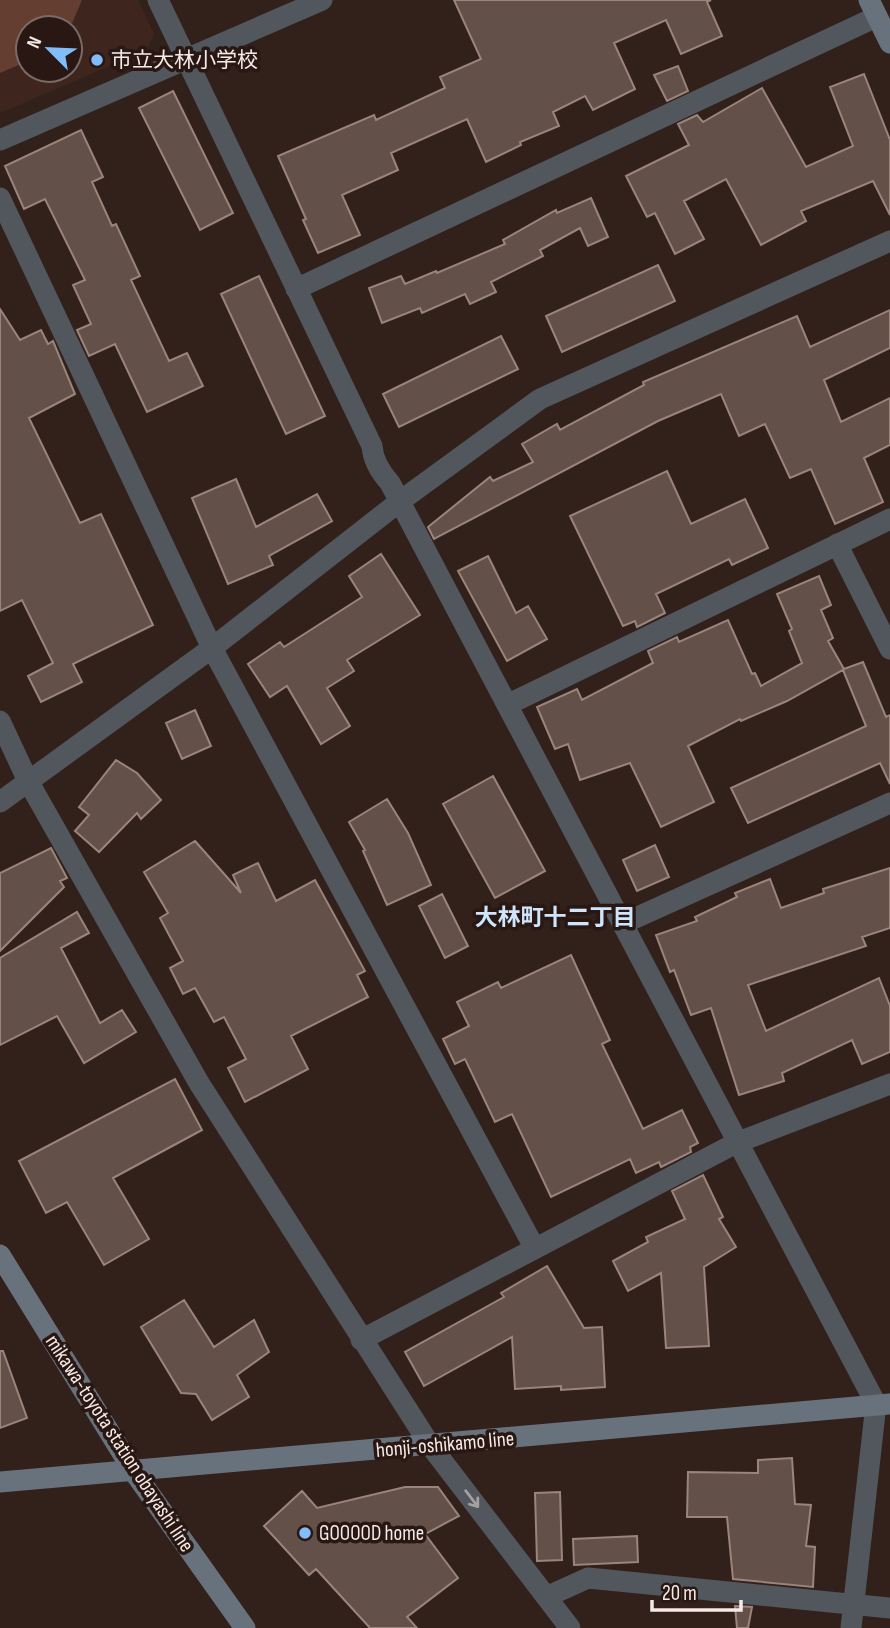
<svg xmlns="http://www.w3.org/2000/svg" width="890" height="1628" font-family="'Sofia Sans Condensed','Noto Sans JP',sans-serif">
  <style>
    .built { fill: #3e261e; fill-rule: evenodd }
    .green { fill: #643e31 }
    .building { fill: #635048; stroke: #9a847c; stroke-width: 2 }
    .lines { fill: none; stroke-linecap: round; stroke-linejoin: round }
    .street { stroke: #51575d; stroke-width: 21 }
    .secondary { stroke: #68727c; stroke-width: 21 }
    .oneway { stroke: #a4a0a2 }
    .poi-dot { fill: #80bdfa; stroke: #281712; stroke-width: 2.5 }
    .labels { text-anchor: middle; stroke-width: 7; stroke-linejoin: round; paint-order: stroke }
    .poi-label { font-size: 21px; fill: #f6eae6; stroke: #281712; text-anchor: start }
    .street-label { font-size: 21px; fill: #f6eae6; stroke: #281712 }
    .neighbourhood-label { font-size: 23px; font-weight: bold; fill: #cee5fc; stroke: #281712 }
  </style>
  <rect width="100%" height="100%" fill="#32211b"/>
  <!-- built -->
  <path class="built" d="M0,0H138L154,34L147,50L0,113ZM28,28H70V70H28Z"/>
  <!-- green -->
  <path class="green" d="M0,0H82L70,28H28V61L0,73Z"/>
  <!-- building -->
  <path class="building" d="M454,0H711L707,2L722,36L681,54L666,20L614,43L635,89L593,110L585,96L553,112L559,126L520,142L521,145L486,162L467,119L391,153L398,170L342,195L360,235L318,253L303,220L306,219L278,156L374,115L376,120L445,88L440,77L481,59Z
    M678,66L688,91L667,101L654,75Z
    M864,74L890,140V215L873,181L801,211L806,221L761,245L726,179L684,201L704,239L675,254L655,213L647,217L626,176L689,145L678,124L697,115L703,122L762,88L806,167L853,146L830,87Z
    M173,91L233,213L200,230L139,108Z
    M81,130L103,177L92,182L112,226L116,224L140,276L131,280L169,361L187,353L203,386L147,412L115,344L89,356L77,330L91,324L73,285L85,280L45,199L24,209L5,166Z
    M591,198L608,237L588,246L580,228L540,250L543,256L491,282L496,292L470,304L465,294L422,313L420,308L382,323L369,288L401,276L405,284L436,271L437,273L505,244L503,240L556,210L557,213Z
    M658,265L675,301L562,352L546,316Z
    M259,276L325,416L286,434L221,294Z
    M0,309L20,340L41,330L48,344L53,341L75,394L29,418L80,523L101,514L153,625L73,664L82,682L41,702L28,676L53,663L22,600L0,611Z
    M890,310V348L824,380L841,422L890,398V445L864,458L883,502L835,524L811,469L790,478L765,424L739,436L721,394L658,421L434,539L428,527L490,477L493,481L533,462L522,444L557,424L560,430L644,385L643,382L797,316L810,347Z
    M501,336L518,369L399,427L383,394Z
    M667,471L691,524L745,499L768,548L732,565L729,559L656,594L665,613L637,627L635,621L623,626L570,516Z
    M236,479L256,527L317,494L332,521L269,556L273,565L228,584L192,498Z
    M381,554L420,615L347,660L354,671L327,688L350,726L321,744L287,686L270,697L248,664L280,642L284,647L362,597L349,576Z
    M488,556L516,613L528,606L547,639L507,661L458,571Z
    M819,576L831,605L821,610L833,638L828,641L844,669L863,662L886,717L890,715V784L880,763L748,823L731,788L866,726L843,670L787,701L741,721L740,719L688,746L714,802L661,827L630,763L580,780L568,744L555,749L537,707L577,689L582,700L653,663L648,651L677,637L679,642L728,620L752,674L755,673L761,686L802,663L789,631L792,629L777,594Z
    M195,710L211,746L182,759L166,723Z
    M116,760L137,773L161,800L141,819L137,813L99,852L75,831L89,815L79,807Z
    M493,776L545,871L495,898L443,804Z
    M387,799L408,833L431,885L387,905L363,851L365,850L349,822Z
    M195,841L241,893L233,875L258,863L276,901L315,880L365,971L357,975L368,997L291,1036L308,1069L245,1102L228,1068L246,1059L224,1017L214,1022L195,988L183,994L170,968L183,961L160,918L168,913L144,872Z
    M655,845L669,877L637,891L623,860Z
    M51,848L67,878L60,881L64,887L0,951V873Z
    M890,868V928L862,937L866,946L748,985L766,1031L879,978L890,1006V1052L862,1064L852,1040L782,1073L784,1081L739,1095L711,1008L691,1015L674,970L670,972L656,935L697,921L695,917L737,897L735,893L770,879L781,908L824,893L823,889Z
    M442,894L468,946L445,958L419,906Z
    M77,912L89,933L61,948L100,1023L122,1010L136,1032L84,1063L57,1016L0,1045V958Z
    M571,955L610,1040L602,1044L643,1129L682,1110L698,1143L690,1147L691,1152L661,1167L659,1162L636,1173L630,1159L551,1197L512,1114L495,1122L465,1059L455,1064L443,1039L469,1026L457,1002L498,982L501,988Z
    M175,1079L202,1130L113,1178L149,1239L104,1265L67,1202L46,1213L19,1161Z
    M703,1175L723,1217L719,1219L736,1247L704,1267L709,1346L666,1348L661,1273L628,1291L613,1261L648,1242L646,1237L685,1219L672,1191Z
    M547,1266L584,1328L602,1327L605,1387L561,1390V1386L515,1389L512,1337L424,1386L405,1352L504,1297L501,1293Z
    M184,1300L214,1347L254,1320L269,1352L237,1375L249,1397L212,1420L196,1394L181,1393L141,1327Z
    M0,1351H3L27,1418L0,1428Z
    M792,1458L795,1504L811,1505L806,1546L815,1547L813,1587L733,1579L727,1517H687L688,1472L758,1473V1460Z
    M405,1487H438L459,1516L425,1534L458,1578L407,1617L417,1628H370L316,1569L309,1575L264,1526L302,1491L317,1508Z
    M560,1492L562,1560L537,1561L535,1493Z
    M637,1536L638,1562L574,1565L573,1539Z
    M735,1606L752,1607L748,1628H737Z"/>
  <g class="lines">
    <!-- street -->
    <path class="street" d="M158,0L372,446C373,460 381,473 390,483L876,1404L851,1628
      M0,140L322,0
      M0,198L212,648L534,1247
      M296,289L876,17
      M837,544L890,649
      M507,705L890,519
      M0,721L28,781L199,1083L430,1445L570,1628
      M0,802L212,648L399,502L540,399L890,241
      M622,924L890,803
      M361,1340L736,1143L890,1084
      M546,1597L588,1578L890,1608"/>
    <!-- secondary -->
    <path class="secondary" d="M869,0L890,43
      M0,1255L134,1472L245,1628
      M0,1482L890,1404"/>
  </g>
  <!-- one-way arrows -->
  <defs><path id="oneway-shaft" d="M-6 0H5M1.5-3L5.5 0L1.5 3" fill="none" stroke-width="1.6" stroke-linecap="round" stroke-linejoin="round" transform="scale(1.75)"/></defs>
  <use class="oneway" href="#oneway-shaft" transform="translate(472 1499) rotate(53)"/>
  <!-- markers -->
  <g class="poi-dot">
    <circle cx="97" cy="60" r="7"/>
    <circle cx="305" cy="1533" r="7"/>
  </g>
  <g class="labels">
    <!-- poi labels -->
    <g class="poi-label">
      <text x="111" y="67">市立大林小学校</text>
      <text x="319" y="1540">GOOOOD home</text>
    </g>
    <!-- street labels -->
    <g class="street-label">
      <text transform="translate(120 1443) rotate(57)" y="7">mikawa-toyota station obayashi line</text>
      <text transform="translate(445 1444) rotate(-5)" y="7">honji-oshikamo line</text>
    </g>
    <!-- neighbourhood labels -->
    <g class="neighbourhood-label">
      <text x="555" y="925">大林町十二丁目</text>
    </g>
  </g>
  <!-- north arrow -->
  <g transform="translate(49 49) rotate(294)"><circle r="33" fill="#281712" stroke="#7a6b67" stroke-width="2"/>
  <path d="M0-5L12 26L0 18L-12 26Z" fill="#80bdfa"/>
  <text y="-10" font-size="19" font-weight="bold" text-anchor="middle" fill="#f6eae6">N</text>
  </g>
  <!-- scale -->
  <path d="M652 1600v10h89v-10" fill="none" stroke="#f6eae6" stroke-width="3.5"/>
  <text x="662" y="1600" font-size="21" fill="#f6eae6" stroke="#281712" stroke-width="5" paint-order="stroke">20 m</text>
</svg>
